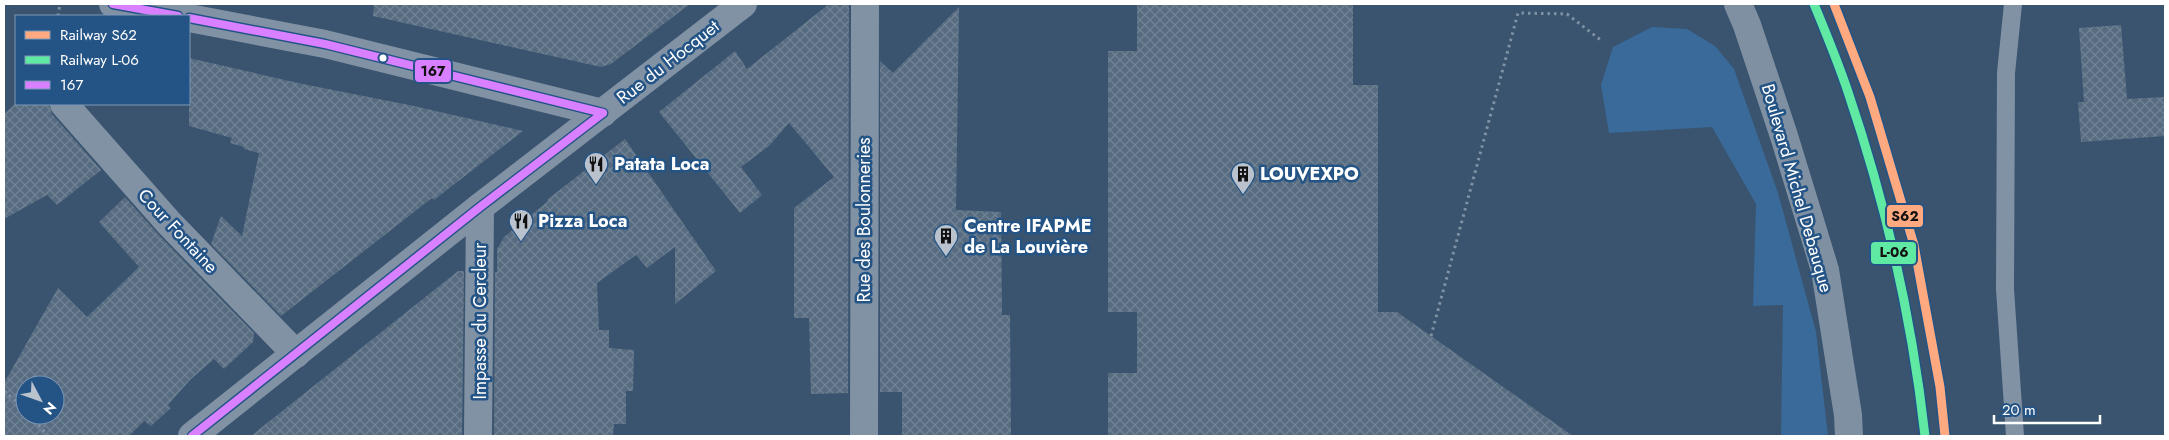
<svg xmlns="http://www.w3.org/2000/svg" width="2169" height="440" font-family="Jost,sans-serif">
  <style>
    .grass { fill: #396a9a }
    .building { fill: url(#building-cross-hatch); fill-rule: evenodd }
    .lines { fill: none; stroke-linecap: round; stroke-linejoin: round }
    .path { stroke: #8192a5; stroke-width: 3; stroke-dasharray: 2.5 4; stroke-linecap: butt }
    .service { stroke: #8192a5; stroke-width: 18 }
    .minor { stroke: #8192a5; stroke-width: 28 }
    .tertiary { stroke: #8192a5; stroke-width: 28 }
    .primary { stroke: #7f90a2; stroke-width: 28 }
    .bus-1-casing { stroke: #245485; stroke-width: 11 }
    .bus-1 { stroke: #d880ff; stroke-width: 8 }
    .rail-1-casing { stroke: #245485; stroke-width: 12 }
    .rail-2-casing { stroke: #245485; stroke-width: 12 }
    .rail-1 { stroke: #ffa980; stroke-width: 9 }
    .rail-2 { stroke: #60e9a3; stroke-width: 9 }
    .bus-dot { fill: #fff; stroke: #245485; stroke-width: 2 }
    .labels { text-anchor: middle; stroke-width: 5; stroke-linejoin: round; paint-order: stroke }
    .street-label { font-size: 18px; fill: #fff; stroke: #245485 }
    .poi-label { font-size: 18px; font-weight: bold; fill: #fff; stroke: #245485; text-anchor: start }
    .line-badge { stroke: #245485; stroke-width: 2 }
    .pale-badge-label { font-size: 14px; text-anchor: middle; font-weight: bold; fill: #111 }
  </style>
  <defs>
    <pattern id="building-cross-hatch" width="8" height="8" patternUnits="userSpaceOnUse" patternTransform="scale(1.25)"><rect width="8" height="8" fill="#576c81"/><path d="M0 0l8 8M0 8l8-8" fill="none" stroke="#708294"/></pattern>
  </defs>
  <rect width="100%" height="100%" fill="#3a546f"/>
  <!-- grass -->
  <path class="grass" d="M1652,27L1687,29L1715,46L1734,69L1778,193L1816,332L1828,436H1781L1783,305L1753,306L1756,204L1712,127L1609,133L1601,85L1613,47Z"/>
  <!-- building -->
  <path class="building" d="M374,4H690L611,64L601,67L373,16Z
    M829,4H849L848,393L811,394L809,318H794V208L834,177L789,123L769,146L741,167L762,195L740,213L659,112L735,51L747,69Z
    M1137,4H1353V85H1378V312H1397L1573,436H1108V373H1137V312H1108V51H1137Z
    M959,7L956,210L1001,212L1002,315H1010L1011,436H902V392H880V61L893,73Z
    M2121,25L2127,99L2165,97V136L2081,142L2078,102H2084L2079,28Z
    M189,58L298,83L414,106L523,131L434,200L432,198L281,316L211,244L221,216L242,236L259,153L244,149V147L230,143L232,138L189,126Z
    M15,104H49L52,114L101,170L57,205L47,195L4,219V114Z
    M625,139L716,271L675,304V247L647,268L636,255L597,283L599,330H609V348L634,350L633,391H626V424H614L613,436H494L495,272H497V249L504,237L547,202L548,199Z
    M125,197L158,234L254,333L253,342L224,369L214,359L190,380L168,405L171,408L151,426L144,421L129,436H4V383L58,288L87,317L139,267L99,222ZM25,385H55V415H25Z
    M458,271H464L462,436H251Z"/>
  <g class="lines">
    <!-- path -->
    <path class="path" d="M58,16L60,4
      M1431,336L1518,13L1567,14L1602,41
      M4,391L25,409
      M30,415L48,436"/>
    <!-- service -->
    <path class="service" d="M2013,4L2006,73L2005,289L2015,436"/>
    <!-- minor -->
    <path class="minor" d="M113,4L178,16
      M189,18L325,44L603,113
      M64,104L169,223L296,354
      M478,436L480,207
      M864,436L865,4"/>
    <!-- tertiary -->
    <path class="tertiary" d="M192,436L480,207L743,4"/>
    <!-- primary -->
    <path class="primary" d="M1738,4L1747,25L1784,136L1825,270L1848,415L1849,436"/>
    <!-- bus-1 casing -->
    <g class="bus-1-casing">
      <path id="bus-1" d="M113,4L178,16
        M189,18L325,44L603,113
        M192,436L480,207L603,113"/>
    </g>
    <!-- bus-1 -->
    <use href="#bus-1" class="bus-1"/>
    <!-- rail-1 casing -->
    <g class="rail-1-casing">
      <path id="rail-1" d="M1834,4L1870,97L1914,245L1940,387L1945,436"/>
    </g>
    <!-- rail-2 casing -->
    <g class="rail-2-casing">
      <path id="rail-2" d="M1814,4C1826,33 1838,62 1848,92C1886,204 1912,319 1925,436"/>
    </g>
    <!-- rail-1 -->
    <use href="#rail-1" class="rail-1"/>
    <!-- rail-2 -->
    <use href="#rail-2" class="rail-2"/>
  </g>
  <!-- icons -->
  <defs>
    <g id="restaurant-pin" transform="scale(1.25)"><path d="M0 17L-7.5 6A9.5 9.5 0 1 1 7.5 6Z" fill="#bac3cd" stroke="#245485"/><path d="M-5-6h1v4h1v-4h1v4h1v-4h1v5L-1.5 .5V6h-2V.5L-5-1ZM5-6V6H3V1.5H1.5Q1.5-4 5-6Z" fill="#111"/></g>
    <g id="building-pin" transform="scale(1.25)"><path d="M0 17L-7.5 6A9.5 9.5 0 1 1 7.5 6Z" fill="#bac3cd" stroke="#245485"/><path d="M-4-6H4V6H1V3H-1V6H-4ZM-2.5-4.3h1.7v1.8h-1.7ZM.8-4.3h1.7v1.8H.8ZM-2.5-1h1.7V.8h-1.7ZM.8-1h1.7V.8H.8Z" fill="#111"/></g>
  </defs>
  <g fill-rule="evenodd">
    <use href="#restaurant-pin" x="596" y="164"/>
    <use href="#building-pin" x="1243" y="174"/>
    <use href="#restaurant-pin" x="521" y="221"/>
    <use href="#building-pin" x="946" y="236"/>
  </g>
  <!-- markers -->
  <circle class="bus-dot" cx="383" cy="58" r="4.5"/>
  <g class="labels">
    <!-- street labels -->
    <g class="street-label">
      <text transform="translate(668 62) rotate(-38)" y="6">Rue du Hocquet</text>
      <text transform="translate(1797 188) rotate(74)" y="6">Boulevard Michel Debauque</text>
      <text transform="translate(864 220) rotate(-90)" y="6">Rue des Boulonneries</text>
      <text transform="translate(178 231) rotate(47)" y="6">Cour Fontaine</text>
      <text transform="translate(480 321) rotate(-90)" y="6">Impasse du Cercleur</text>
    </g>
    <!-- poi labels -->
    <g class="poi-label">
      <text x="614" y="170">Patata Loca</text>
      <text x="1260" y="180">LOUVEXPO</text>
      <text x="538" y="227">Pizza Loca</text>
      <text x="964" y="232">Centre IFAPME<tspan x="964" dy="21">de La Louvière</tspan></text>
    </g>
  </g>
  <g class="line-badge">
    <rect x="414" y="59" width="38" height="24" rx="5" fill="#d880ff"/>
    <rect x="1886" y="204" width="38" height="24" rx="5" fill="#ffa980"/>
    <rect x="1870" y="241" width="47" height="24" rx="5" fill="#60e9a3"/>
  </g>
  <g class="pale-badge-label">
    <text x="433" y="76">167</text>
    <text x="1905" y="221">S62</text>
    <text x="1894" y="257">L-06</text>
  </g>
  <!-- border -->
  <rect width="2169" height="440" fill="none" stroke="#ffffff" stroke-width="10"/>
  <!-- legend -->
  <rect x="15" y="15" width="175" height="90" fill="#245485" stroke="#7c98b6"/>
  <rect x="25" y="31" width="25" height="8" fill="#ffa980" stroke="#7c98b6"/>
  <text x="60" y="40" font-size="15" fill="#ffffff">Railway S62</text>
  <rect x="25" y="56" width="25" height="8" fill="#60e9a3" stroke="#7c98b6"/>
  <text x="60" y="65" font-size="15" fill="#ffffff">Railway L-06</text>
  <rect x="25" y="81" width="25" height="8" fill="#d880ff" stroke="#7c98b6"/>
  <text x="60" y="90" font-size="15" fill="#ffffff">167</text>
  <!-- north arrow -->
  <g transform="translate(40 400) rotate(131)"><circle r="24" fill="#245485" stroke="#7c98b6"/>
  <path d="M0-4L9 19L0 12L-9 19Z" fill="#bac3cd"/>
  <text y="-8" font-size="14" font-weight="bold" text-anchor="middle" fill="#ffffff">N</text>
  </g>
  <!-- scale -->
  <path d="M1994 415v8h106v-8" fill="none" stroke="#ffffff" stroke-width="2.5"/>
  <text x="2002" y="415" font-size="15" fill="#ffffff" stroke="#245485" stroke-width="4" paint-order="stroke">20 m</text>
</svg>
